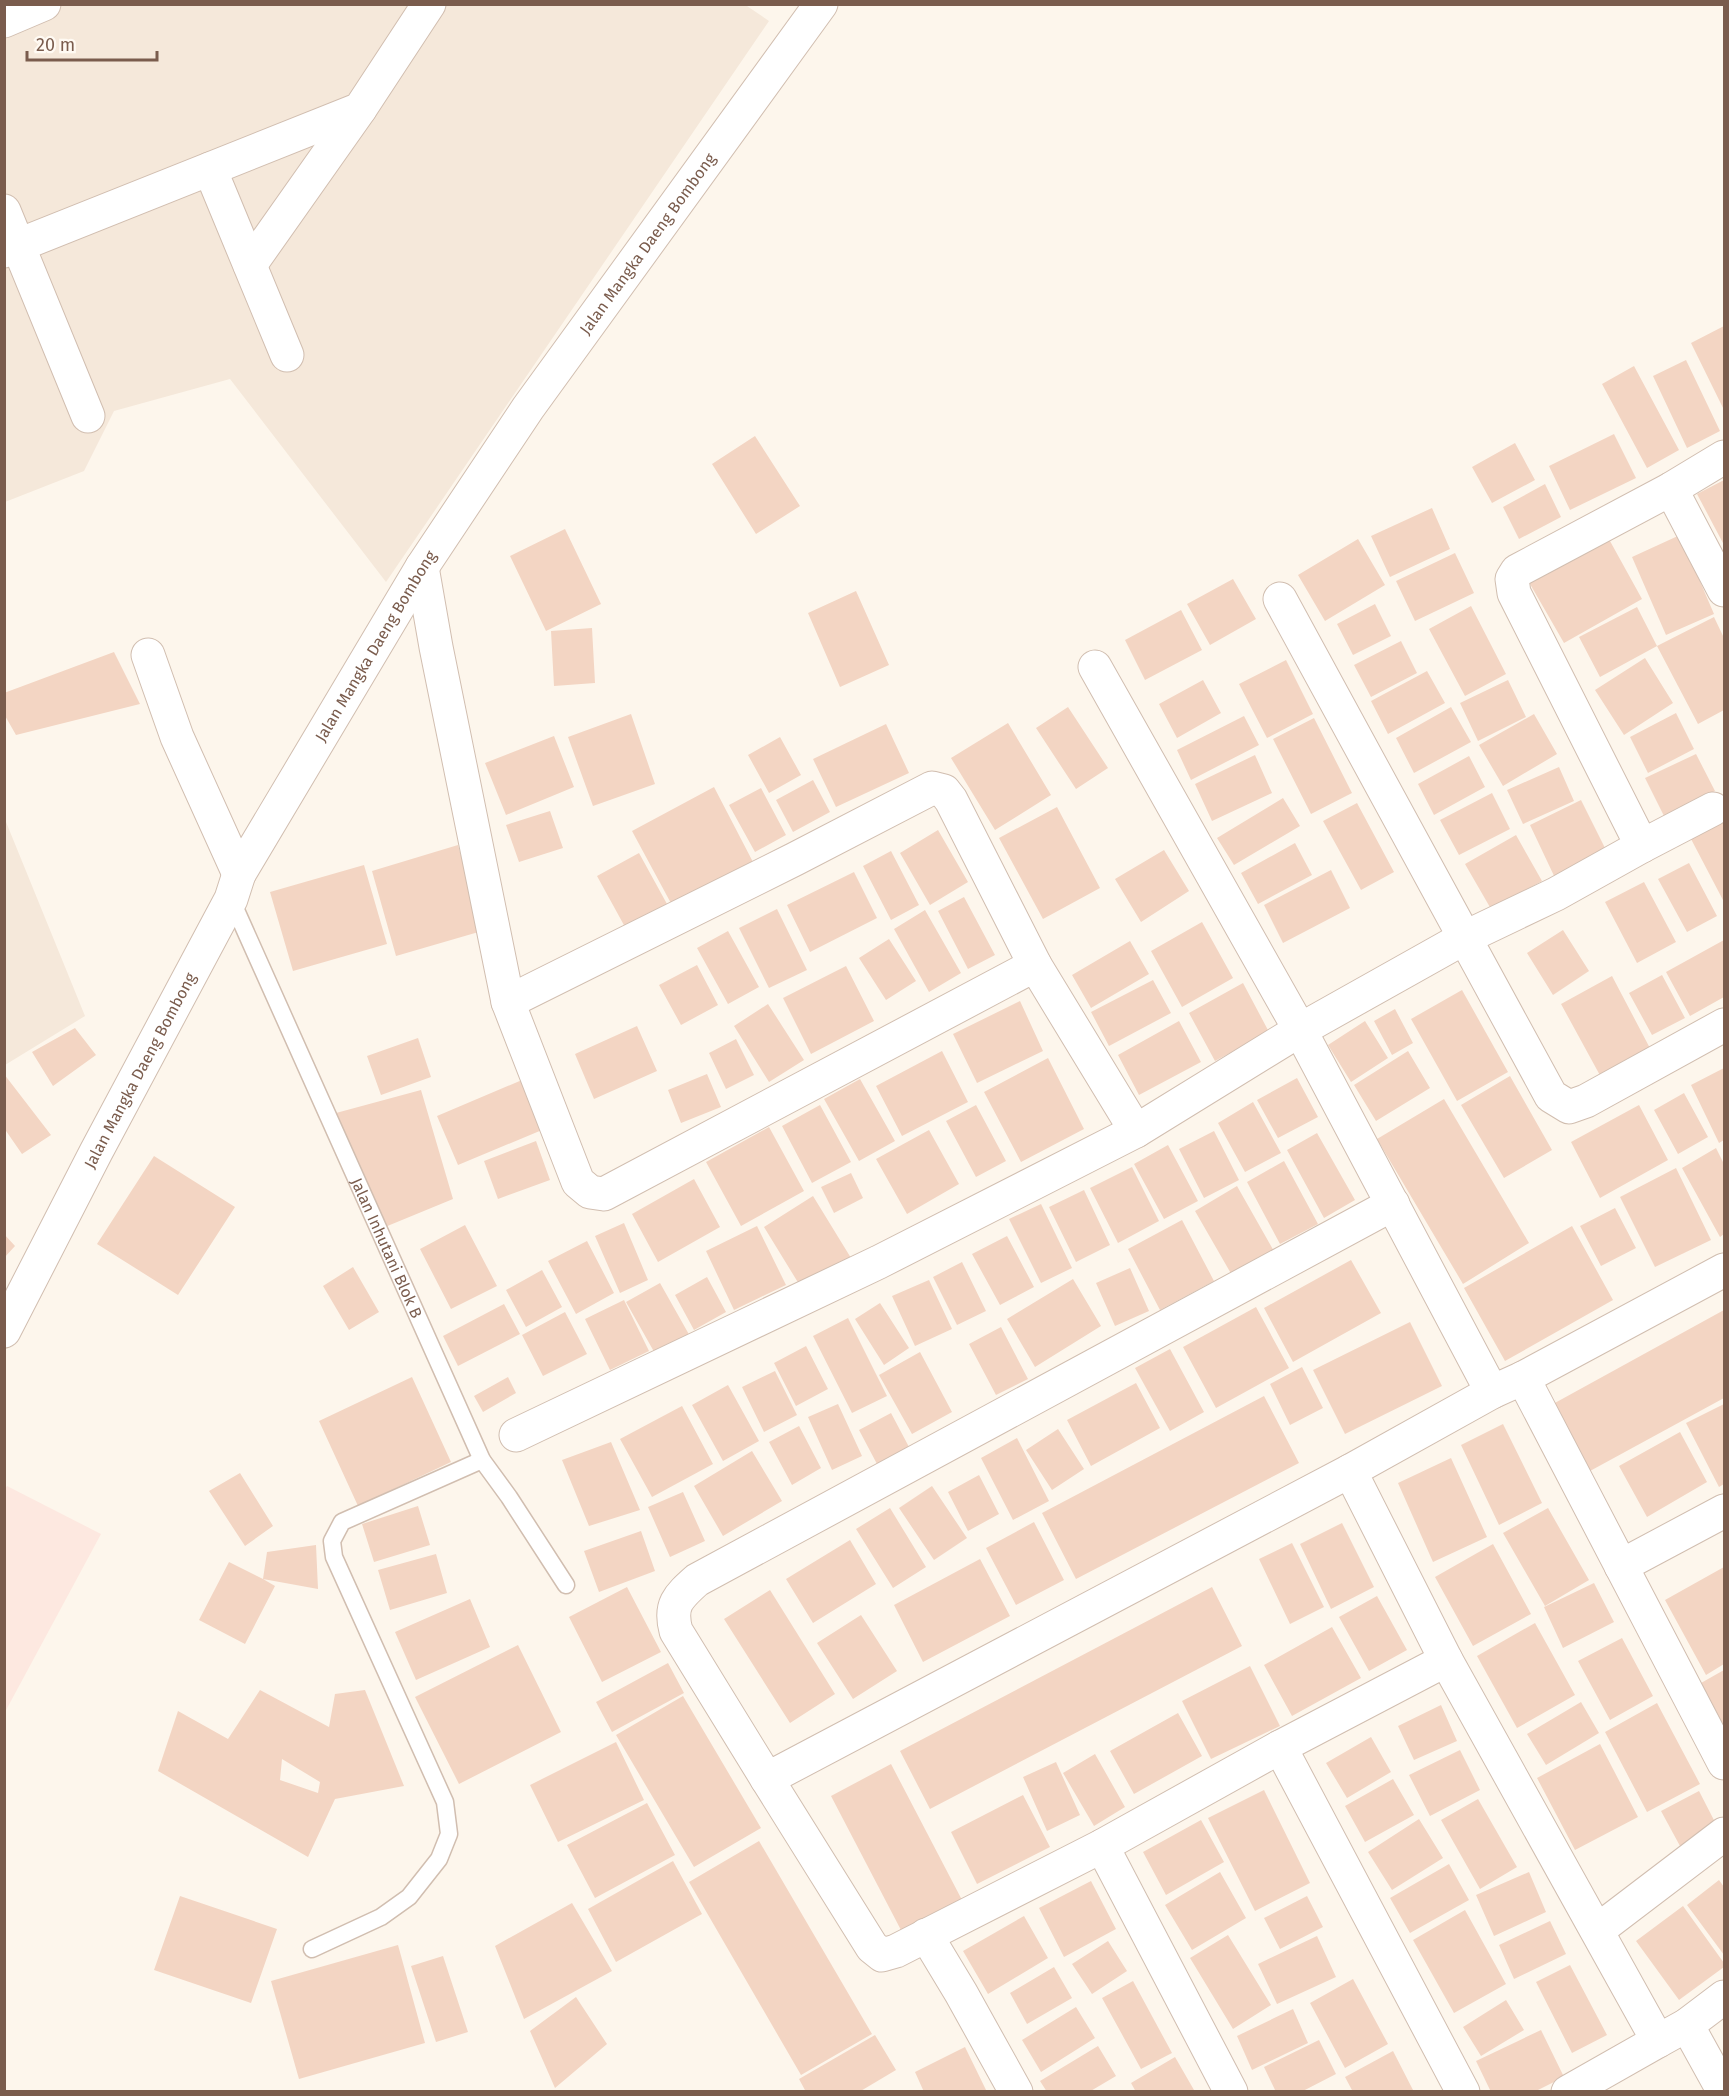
<svg xmlns="http://www.w3.org/2000/svg" width="1729" height="2096" font-family="'Fira Sans',sans-serif">
  <style>
    .residential { fill: #f5e8da }
    .commercial { fill: #fde8e0 }
    .building { fill: #f3d5c3; fill-rule: evenodd }
    .lines { fill: none; stroke-linecap: round; stroke-linejoin: round }
    .lane-casing { stroke: #d1beb0; stroke-width: 19 }
    .street-casing { stroke: #d1beb0; stroke-width: 35 }
    .lane { stroke: #fff; stroke-width: 16 }
    .street { stroke: #fff; stroke-width: 33 }
    .labels { text-anchor: middle; stroke-width: 4.5; stroke-linejoin: round; paint-order: stroke }
    .street-label { font-size: 16px; fill: #7a5c4d; stroke: #fffaf3 }
  </style>
  <rect width="100%" height="100%" fill="#fdf6ec"/>
  <!-- residential -->
  <path class="residential" d="M744,4L769,21L386,582L230,379L114,411L84,471L5,502V5Z
    M4,817L85,1016L5,1065H4Z"/>
  <!-- commercial -->
  <path class="commercial" d="M7,1486L101,1534L5,1712L4,1491Z"/>
  <!-- building -->
  <path class="building" d="M1724,326V410L1691,343Z
    M1686,360L1720,431L1687,448L1653,376Z
    M1634,366L1679,450L1647,468L1602,384Z
    M1614,434L1636,478L1570,510L1549,466Z
    M755,436L800,506L756,534L712,464Z
    M1515,443L1535,480L1492,503L1472,467Z
    M1724,480V545L1697,494Z
    M1545,484L1561,517L1519,539L1503,507Z
    M1432,508L1450,549L1390,577L1371,536Z
    M565,529L601,604L546,631L510,556Z
    M1605,532L1642,599L1564,643L1526,577Z
    M1680,535L1714,614L1666,635L1632,557Z
    M1358,539L1385,585L1325,621L1298,575Z
    M1455,553L1474,593L1415,621L1396,581Z
    M1233,579L1256,619L1210,645L1187,604Z
    M856,591L889,665L840,687L808,613Z
    M1375,604L1391,636L1353,655L1337,624Z
    M1471,606L1506,674L1465,696L1429,629Z
    M1637,607L1657,646L1600,677L1579,637Z
    M1181,610L1202,650L1145,680L1125,640Z
    M1714,617L1724,638V710L1698,724L1657,646Z
    M592,628L595,683L554,686L551,631Z
    M1401,641L1417,673L1371,697L1354,665Z
    M114,652L140,704L16,735L4,714V693Z
    M1645,658L1673,703L1624,735L1595,690Z
    M1286,660L1313,714L1267,738L1239,684Z
    M1427,671L1445,703L1388,734L1371,701Z
    M1203,680L1221,713L1177,738L1159,704Z
    M1508,680L1526,717L1478,741L1460,703Z
    M1068,707L1108,768L1076,789L1036,728Z
    M1451,707L1471,742L1414,773L1396,738Z
    M1676,713L1694,749L1648,773L1630,737Z
    M631,714L655,784L593,806L568,737Z
    M1534,714L1557,754L1503,786L1479,745Z
    M1244,716L1259,745L1191,780L1177,750Z
    M1314,718L1352,793L1311,814L1273,739Z
    M1008,723L1051,795L995,830L951,758Z
    M886,724L909,773L836,807L813,759Z
    M554,736L574,787L506,815L485,763Z
    M780,737L801,775L769,793L748,755Z
    M1696,754L1715,791L1664,816L1645,778Z
    M1255,755L1272,793L1212,821L1195,784Z
    M1469,756L1485,787L1434,815L1418,784Z
    M1559,767L1574,801L1523,824L1507,790Z
    M813,780L830,812L793,832L776,800Z
    M714,787L754,864L673,907L632,831Z
    M761,788L786,835L755,852L729,805Z
    M1492,793L1510,829L1459,855L1440,820Z
    M1283,798L1300,826L1234,865L1217,838Z
    M1581,800L1608,854L1556,880L1530,825Z
    M1357,803L1394,872L1361,890L1323,821Z
    M1057,807L1100,888L1043,919L999,838Z
    M550,811L563,848L519,862L506,825Z
    M1724,820V902L1691,839Z
    M938,830L968,882L930,905L900,853Z
    M1516,835L1542,881L1491,909L1465,864Z
    M1295,843L1312,875L1258,904L1241,873Z
    M458,845L482,931L396,956L372,871Z
    M1164,850L1189,891L1141,922L1115,879Z
    M891,851L919,905L891,920L863,866Z
    M639,853L667,904L625,927L597,876Z
    M1689,863L1717,916L1687,932L1658,879Z
    M364,865L387,944L293,971L270,892Z
    M1331,870L1350,908L1283,943L1264,905Z
    M854,872L877,918L810,952L787,905Z
    M1644,882L1676,942L1637,963L1605,902Z
    M964,897L995,955L968,969L938,911Z
    M777,909L807,970L769,988L739,928Z
    M925,910L961,973L929,992L894,929Z
    M1202,922L1233,978L1182,1007L1151,951Z
    M1563,930L1589,971L1553,995L1527,953Z
    M728,931L759,987L728,1004L697,948Z
    M889,939L916,981L886,1000L859,958Z
    M1724,940V997L1690,1016L1666,972Z
    M1130,941L1149,974L1091,1008L1072,975Z
    M697,965L718,1005L681,1025L659,985Z
    M846,966L874,1021L811,1054L783,998Z
    M1662,975L1685,1018L1652,1035L1629,993Z
    M1612,976L1652,1052L1602,1079L1561,1004Z
    M1153,980L1171,1013L1109,1046L1091,1012Z
    M1243,983L1269,1032L1215,1061L1189,1013Z
    M1462,990L1508,1072L1457,1101L1411,1019Z
    M1020,1001L1043,1051L977,1083L953,1034Z
    M768,1004L804,1060L769,1082L734,1026Z
    M1395,1009L1413,1043L1392,1055L1374,1021Z
    M1179,1021L1201,1062L1139,1095L1118,1055Z
    M1365,1021L1388,1058L1351,1082L1328,1045Z
    M637,1026L657,1071L594,1099L575,1054Z
    M75,1028L96,1055L53,1086L32,1052Z
    M418,1038L431,1077L381,1095L367,1056Z
    M736,1039L754,1075L726,1089L709,1053Z
    M942,1051L968,1102L902,1136L876,1086Z
    M1408,1051L1430,1088L1376,1121L1354,1085Z
    M1048,1058L1084,1129L1021,1162L984,1092Z
    M1724,1068V1140L1719,1143L1691,1085Z
    M4,1074L51,1135L22,1154L4,1128Z
    M707,1074L721,1107L681,1123L668,1090Z
    M1510,1076L1552,1150L1504,1178L1461,1105Z
    M1297,1078L1318,1117L1278,1138L1257,1100Z
    M860,1079L895,1141L859,1161L824,1099Z
    M522,1080L542,1130L458,1165L437,1116Z
    M421,1090L453,1199L385,1227L336,1113Z
    M1684,1093L1708,1137L1678,1154L1654,1110Z
    M1444,1099L1529,1243L1463,1284L1377,1139Z
    M1253,1102L1281,1153L1245,1172L1218,1123Z
    M820,1105L851,1162L812,1183L782,1126Z
    M976,1105L1006,1161L976,1177L946,1121Z
    M1639,1105L1668,1160L1600,1198L1571,1142Z
    M769,1127L804,1191L741,1226L706,1162Z
    M929,1130L959,1184L907,1214L876,1159Z
    M1214,1131L1239,1180L1204,1198L1179,1149Z
    M1317,1133L1355,1200L1324,1218L1287,1150Z
    M536,1141L550,1180L498,1199L484,1161Z
    M1168,1145L1198,1201L1164,1219L1134,1164Z
    M1716,1148L1724,1164V1234L1720,1237L1682,1168Z
    M154,1156L235,1207L178,1295L97,1244Z
    M1284,1161L1318,1224L1280,1244L1247,1182Z
    M1132,1167L1159,1221L1118,1243L1090,1188Z
    M1676,1168L1711,1240L1655,1267L1620,1197Z
    M851,1173L863,1198L834,1213L821,1187Z
    M694,1179L720,1227L658,1262L632,1214Z
    M1237,1186L1275,1253L1233,1277L1195,1211Z
    M1084,1190L1110,1245L1076,1262L1049,1207Z
    M813,1196L851,1258L802,1289L764,1227Z
    M1041,1204L1072,1268L1041,1283L1009,1219Z
    M1615,1208L1636,1248L1601,1266L1580,1226Z
    M1182,1220L1214,1281L1160,1310L1128,1249Z
    M624,1223L648,1280L620,1293L595,1236Z
    M465,1225L497,1286L451,1309L420,1249Z
    M757,1226L786,1285L734,1310L706,1251Z
    M1572,1226L1613,1300L1505,1361L1464,1288Z
    M4,1234L15,1246L4,1258Z
    M1007,1236L1034,1287L1000,1305L972,1254Z
    M587,1241L614,1293L576,1314L548,1261Z
    M1351,1260L1381,1313L1293,1362L1264,1308Z
    M962,1262L986,1311L957,1325L933,1277Z
    M353,1267L379,1312L349,1330L323,1286Z
    M1130,1268L1149,1311L1115,1326L1096,1283Z
    M542,1270L562,1307L526,1327L506,1290Z
    M707,1277L726,1312L694,1330L675,1295Z
    M1073,1279L1101,1326L1035,1367L1007,1319Z
    M929,1280L952,1329L915,1346L892,1296Z
    M660,1283L691,1338L657,1357L626,1302Z
    M624,1300L649,1351L610,1370L585,1319Z
    M880,1303L909,1348L884,1365L855,1319Z
    M504,1304L520,1334L458,1366L443,1336Z
    M1256,1307L1289,1368L1216,1408L1183,1347Z
    M1724,1310V1398L1590,1471L1553,1404Z
    M565,1312L587,1354L543,1376L522,1335Z
    M848,1318L887,1396L852,1413L813,1336Z
    M1410,1322L1442,1386L1345,1434L1313,1370Z
    M1001,1327L1028,1379L996,1395L969,1344Z
    M806,1346L828,1389L796,1406L774,1363Z
    M1170,1349L1204,1412L1170,1431L1135,1368Z
    M920,1352L952,1412L912,1434L879,1375Z
    M1302,1367L1323,1408L1290,1425L1270,1384Z
    M775,1371L797,1415L764,1432L742,1387Z
    M412,1377L451,1462L358,1506L319,1421Z
    M508,1377L516,1393L483,1412L474,1396Z
    M1136,1383L1160,1428L1091,1466L1067,1420Z
    M728,1385L759,1441L723,1461L692,1405Z
    M1264,1396L1299,1463L1076,1579L1042,1513Z
    M838,1404L862,1456L832,1470L808,1417Z
    M1724,1404V1484L1719,1487L1686,1423Z
    M682,1406L713,1464L652,1497L620,1439Z
    M891,1413L909,1447L877,1464L859,1430Z
    M1503,1424L1542,1503L1499,1525L1461,1445Z
    M799,1426L821,1468L792,1485L769,1442Z
    M1058,1429L1084,1469L1052,1490L1026,1450Z
    M1680,1432L1707,1482L1647,1517L1619,1466Z
    M1017,1438L1049,1501L1013,1520L981,1458Z
    M611,1442L640,1510L589,1526L562,1460Z
    M752,1451L782,1501L723,1536L694,1486Z
    M1451,1458L1487,1537L1433,1562L1398,1483Z
    M240,1473L273,1526L245,1546L209,1491Z
    M979,1475L999,1514L968,1531L948,1492Z
    M932,1486L967,1538L934,1560L899,1508Z
    M683,1492L705,1541L670,1557L648,1507Z
    M418,1506L430,1545L374,1562L362,1524Z
    M890,1508L926,1567L893,1588L856,1529Z
    M1548,1508L1589,1580L1545,1606L1503,1533Z
    M1034,1522L1064,1580L1016,1605L986,1548Z
    M1342,1523L1374,1587L1331,1609L1300,1544Z
    M641,1531L655,1571L599,1592L584,1551Z
    M850,1540L876,1584L813,1623L786,1579Z
    M1292,1543L1324,1607L1290,1624L1259,1559Z
    M1493,1544L1531,1614L1473,1646L1435,1577Z
    M316,1545L318,1589L263,1579L275,1586L245,1644L199,1620L229,1562L263,1579L267,1552Z
    M436,1554L447,1593L390,1610L378,1570Z
    M980,1559L1010,1616L923,1662L894,1605Z
    M1724,1567V1664L1706,1675L1665,1600Z
    M1594,1583L1614,1622L1563,1648L1544,1607Z
    M627,1587L661,1652L602,1682L569,1617Z
    M1212,1587L1242,1646L930,1809L900,1751Z
    M770,1590L835,1694L790,1723L724,1619Z
    M1377,1596L1407,1650L1369,1671L1339,1617Z
    M470,1599L490,1647L416,1680L395,1632Z
    M861,1615L897,1671L853,1699L817,1643Z
    M1535,1623L1575,1695L1517,1728L1477,1656Z
    M1332,1627L1361,1678L1292,1716L1264,1665Z
    M1622,1638L1653,1696L1610,1720L1578,1661Z
    M518,1645L561,1732L459,1784L415,1697Z
    M668,1663L684,1693L612,1732L596,1702Z
    M1250,1666L1280,1726L1211,1759L1182,1701Z
    M1724,1670V1726L1701,1683Z
    M260,1690L329,1727L335,1694L365,1690L404,1786L335,1799L308,1857L158,1771L178,1711L228,1739ZM282,1759L320,1782L318,1793L280,1780Z
    M683,1696L761,1828L694,1867L616,1735Z
    M1581,1702L1599,1733L1546,1765L1527,1734Z
    M1657,1703L1700,1784L1647,1812L1605,1732Z
    M1441,1705L1457,1741L1414,1760L1398,1726Z
    M1178,1713L1202,1756L1134,1794L1110,1751Z
    M1371,1737L1391,1772L1347,1798L1326,1763Z
    M616,1742L644,1800L558,1842L530,1785Z
    M1600,1744L1638,1817L1575,1850L1537,1778Z
    M1460,1750L1480,1790L1430,1816L1409,1775Z
    M1095,1754L1125,1807L1094,1826L1063,1773Z
    M1056,1762L1080,1815L1047,1831L1023,1777Z
    M891,1764L962,1900L902,1932L831,1796Z
    M1393,1779L1414,1815L1365,1842L1345,1806Z
    M1264,1790L1310,1883L1255,1911L1208,1818Z
    M1699,1791L1717,1826L1680,1846L1661,1811Z
    M1023,1795L1050,1847L977,1884L951,1832Z
    M1478,1799L1517,1867L1480,1889L1441,1820Z
    M647,1803L675,1855L595,1898L567,1845Z
    M1419,1819L1443,1858L1392,1890L1368,1852Z
    M1201,1820L1224,1862L1166,1895L1143,1852Z
    M759,1841L872,2034L801,2075L689,1882Z
    M673,1861L702,1914L616,1962L588,1909Z
    M1449,1864L1469,1900L1410,1933L1390,1898Z
    M1220,1872L1246,1918L1192,1950L1165,1905Z
    M1529,1872L1546,1912L1494,1936L1476,1895Z
    M1719,1880L1724,1887V1955L1687,1905Z
    M1091,1881L1116,1929L1064,1957L1039,1908Z
    M180,1896L277,1929L251,2003L154,1970Z
    M1307,1896L1323,1927L1280,1949L1264,1918Z
    M572,1903L612,1971L524,2019L495,1946Z
    M1683,1906L1724,1963V1967L1679,2000L1636,1941Z
    M1465,1910L1506,1984L1454,2013L1413,1940Z
    M1024,1916L1048,1958L988,1994L963,1951Z
    M1550,1921L1566,1954L1514,1979L1499,1945Z
    M1228,1935L1271,2005L1233,2029L1190,1958Z
    M1317,1936L1336,1977L1277,2004L1258,1964Z
    M1108,1941L1127,1971L1092,1994L1072,1964Z
    M398,1945L425,2043L299,2079L271,1981Z
    M443,1956L468,2032L436,2042L411,1966Z
    M1570,1965L1607,2035L1572,2053L1536,1982Z
    M1054,1967L1072,1998L1027,2024L1010,1993Z
    M1353,1979L1388,2044L1345,2068L1310,2003Z
    M1133,1981L1172,2053L1141,2069L1102,1998Z
    M576,1997L607,2044L555,2088L530,2031Z
    M1506,2000L1524,2030L1481,2056L1463,2027Z
    M1076,2007L1095,2038L1041,2072L1022,2040Z
    M1293,2009L1308,2043L1252,2070L1237,2036Z
    M1541,2030L1564,2077L1534,2092H1491L1476,2061Z
    M875,2035L896,2070L859,2092H806L799,2079Z
    M1319,2040L1336,2074L1301,2092H1276L1264,2067Z
    M1098,2046L1116,2076L1089,2092H1047L1040,2081Z
    M965,2047L987,2092H924L915,2072Z
    M1393,2051L1413,2090L1410,2092H1353L1345,2077Z
    M1175,2057L1194,2090L1136,2092L1131,2083Z"/>
  <g class="lines">
    <!-- lane casing -->
    <g class="lane-casing">
      <g id="lane">
        <path id="s1" d="M231,899L482,1460L509,1497L566,1585"/>
        <path d="M312,1949L381,1917L409,1897L439,1859L449,1834L445,1802L334,1557L332,1541L342,1522L482,1460"/>
      </g>
    </g>
    <!-- street casing -->
    <g class="street-casing">
      <g id="street">
        <path d="M4,21L44,4"/>
        <path d="M210,169L287,355"/>
        <path d="M4,211L88,416"/>
        <path d="M4,251L360,109L429,4"/>
        <path d="M250,265L360,109"/>
        <path d="M1671,489L1724,590"/>
        <path d="M422,567L436,647L508,1002L578,1182L590,1192L604,1194L1035,965L1136,1131"/>
        <path d="M1280,599L1551,1096L1569,1107L1586,1101L1724,1025"/>
        <path d="M148,655L177,737L239,874"/>
        <path d="M1095,667L1300,1030L1492,1392"/>
        <path d="M1642,846L1713,809"/>
        <path d="M508,1002L795,859L932,788L944,791L951,800L1035,965"/>
        <path d="M1393,1204L697,1580C678,1597 669,1605 676,1631L767,1779L1350,1471L1492,1392L1523,1378L1724,1270"/>
        <path id="s2" d="M4,1331L96,1152L231,899L239,874L422,567L528,408L821,4"/>
        <path d="M1523,1378L1724,1763"/>
        <path d="M516,1435L879,1262L1136,1131L1300,1030L1464,938L1556,894L1642,846L1514,593L1512,579L1517,571L1671,489L1724,457"/>
        <path d="M1350,1471L1446,1660L1658,2041L1568,2092"/>
        <path d="M1621,1566L1724,1511"/>
        <path d="M1280,1747L1463,2092"/>
        <path d="M767,1779L872,1947L882,1955L896,1951L1102,1846L1280,1747L1446,1660"/>
        <path d="M1102,1846L1231,2092"/>
        <path d="M1598,1930L1724,1834"/>
        <path d="M926,1935L961,1993L1016,2092"/>
        <path d="M1687,2025L1724,2092"/>
        <path d="M1658,2041L1687,2025L1724,1997"/>
      </g>
    </g>
    <!-- lane -->
    <use href="#lane" class="lane"/>
    <!-- street -->
    <use href="#street" class="street"/>
  </g>
  <g class="labels">
    <!-- street labels -->
    <g class="street-label">
      <text dy="6" stroke="none"><textPath href="#s2" startOffset="1266">Jalan Mangka Daeng Bombong</textPath></text>
      <text dy="6" stroke="none"><textPath href="#s2" startOffset="780">Jalan Mangka Daeng Bombong</textPath></text>
      <text dy="6" stroke="none"><textPath href="#s2" startOffset="294">Jalan Mangka Daeng Bombong</textPath></text>
      <text dy="6" stroke="none"><textPath href="#s1" startOffset="382">Jalan Inhutani Blok B</textPath></text>
    </g>
  </g>
  <!-- border -->
  <rect width="1729" height="2096" fill="none" stroke="#7a5c4d" stroke-width="12"/>
  <!-- scale -->
  <path d="M27 51v9h130v-9" fill="none" stroke="#7a5c4d" stroke-width="3"/>
  <text x="36" y="51" font-size="18" fill="#7a5c4d" stroke="#fffaf3" stroke-width="4.5" paint-order="stroke">20 m</text>
</svg>
